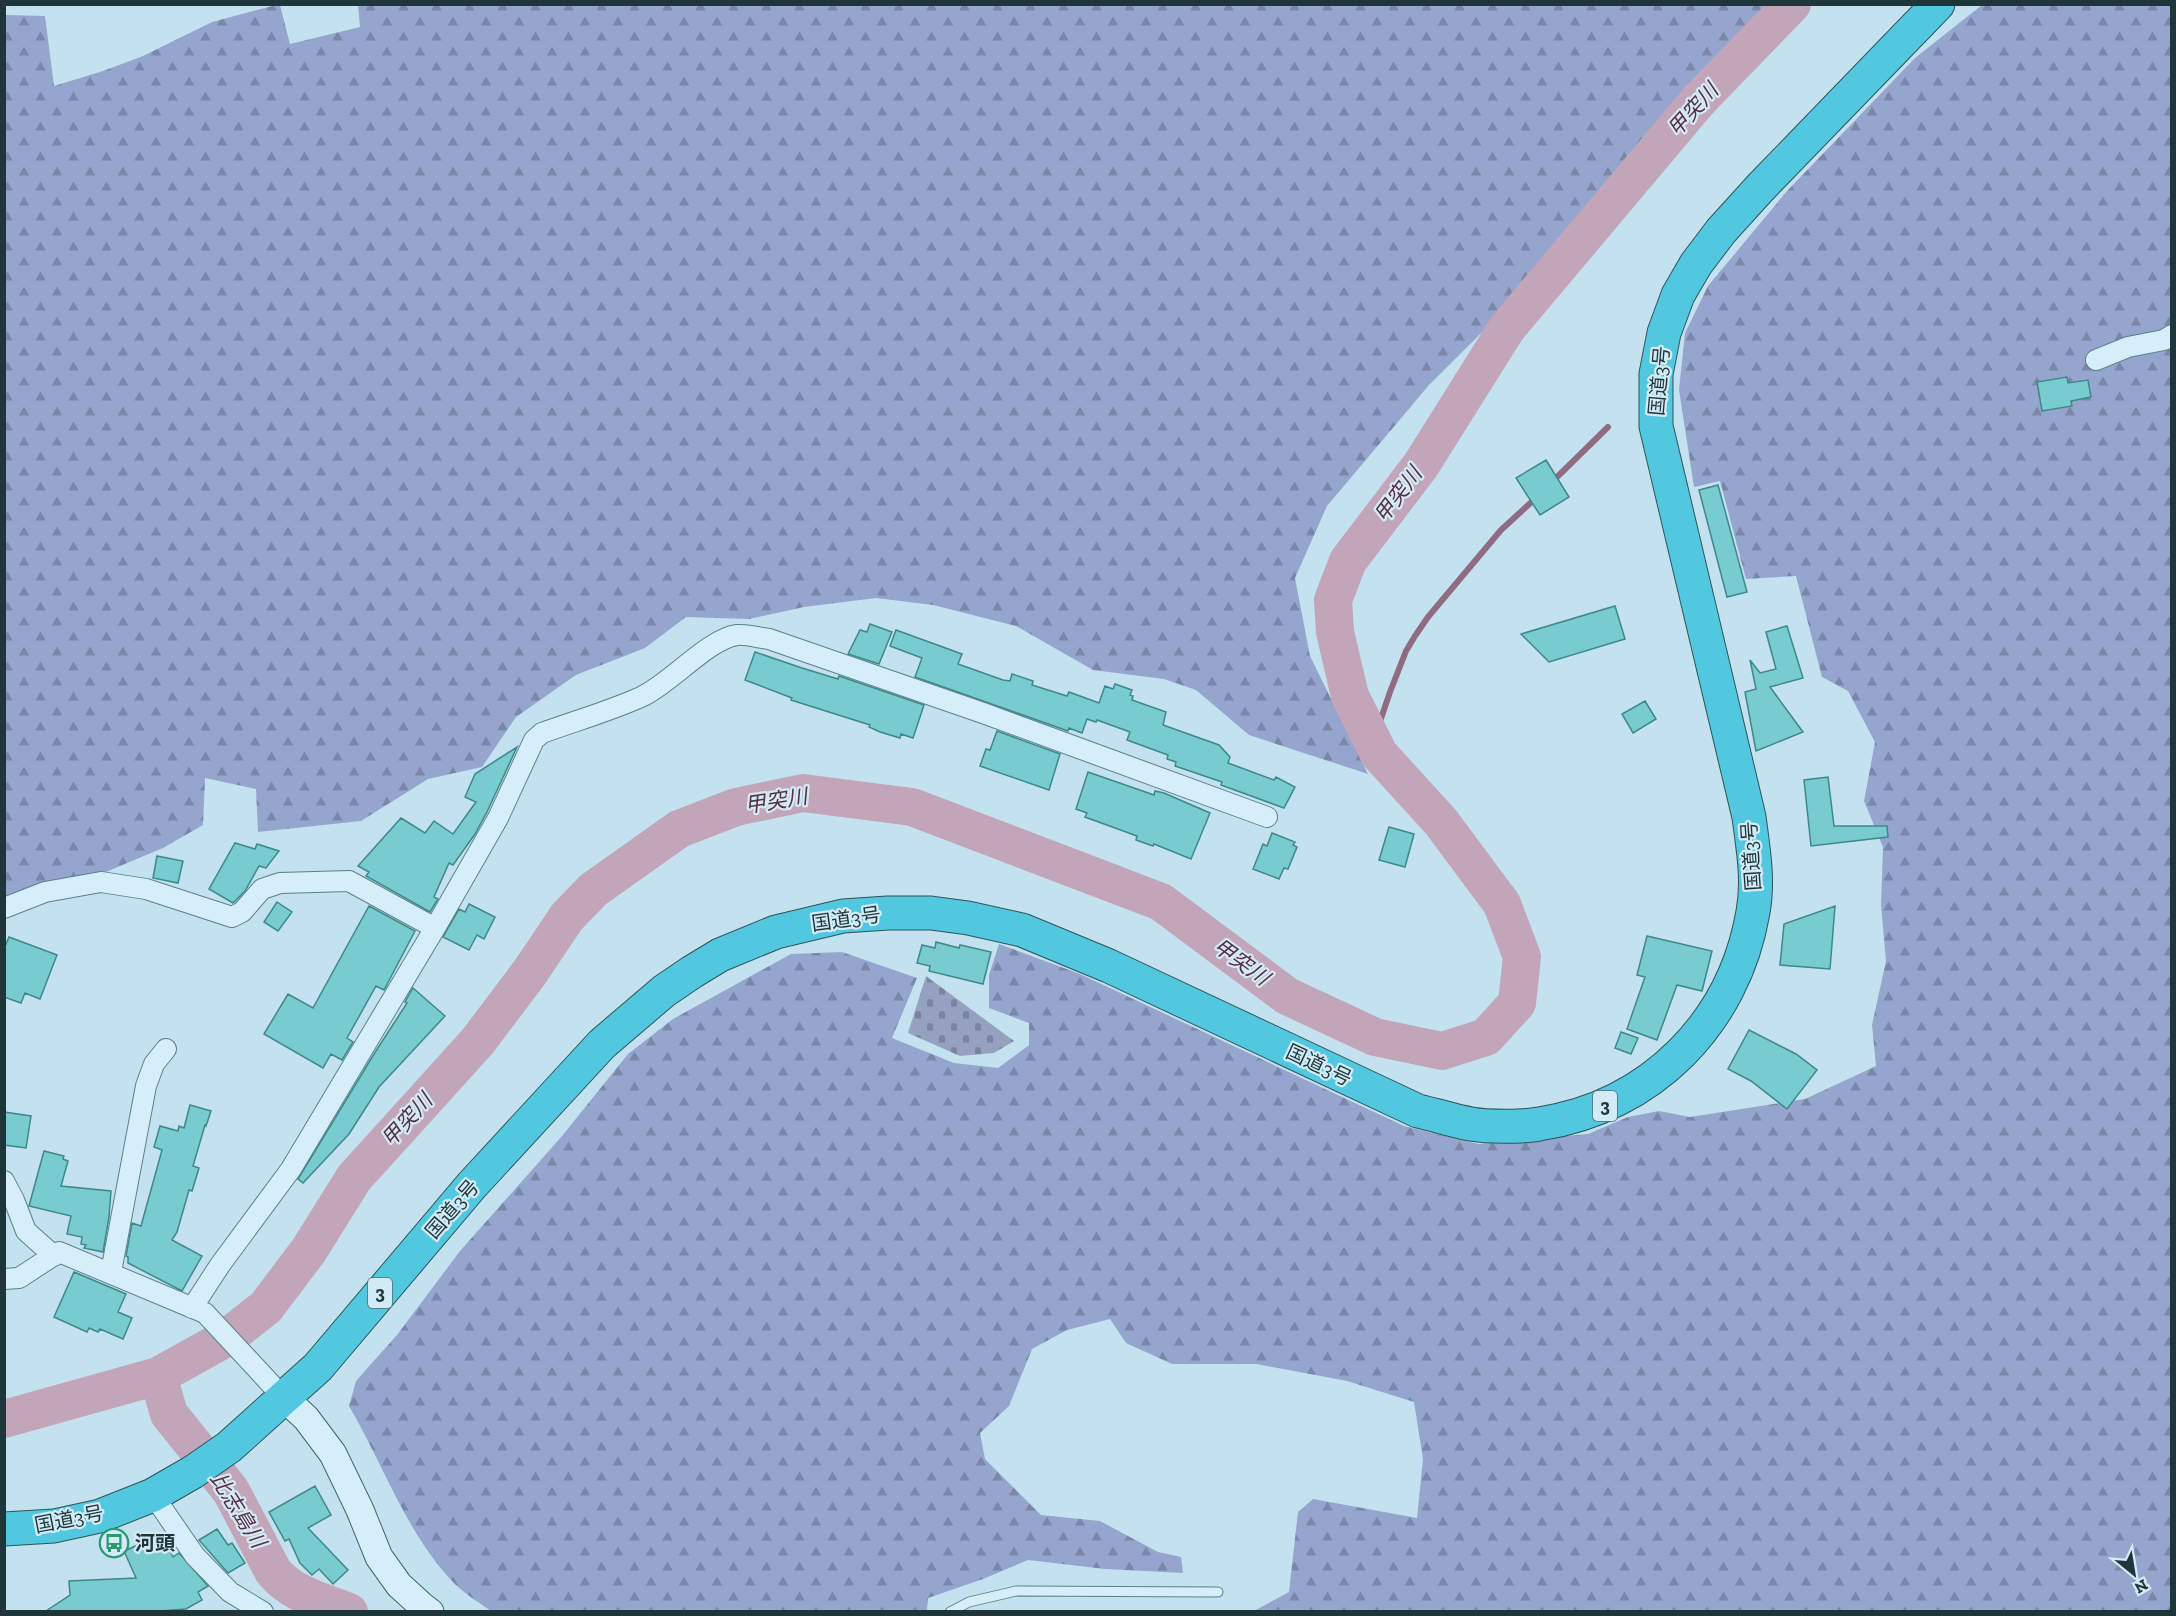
<svg xmlns="http://www.w3.org/2000/svg" width="2176" height="1616" font-family="'Zilla Slab','Noto Sans JP',serif">
  <style>
    .forest { fill: url(#forest-firs) }
    .cemetery { fill: url(#cemetery-stones) }
    .lines { fill: none; stroke-linecap: round; stroke-linejoin: round }
    .stream { stroke: #906c83; stroke-width: 6 }
    .river { stroke: #c2a5b9; stroke-width: 38 }
    .building { fill: #78cbce; stroke: #3e888a; stroke-width: 1.5 }
    .lane-casing { stroke: #59828a; stroke-width: 11 }
    .street-casing { stroke: #59828a; stroke-width: 22 }
    .secondary-casing { stroke: #3c666c; stroke-width: 29 }
    .highway-casing { stroke: #2e5457; stroke-width: 35 }
    .lane { stroke: #d6eefa; stroke-width: 9 }
    .street { stroke: #d6eefa; stroke-width: 20 }
    .secondary { stroke: #d6eefa; stroke-width: 27 }
    .highway { stroke: #52c7e0; stroke-width: 33 }
    .labels { text-anchor: middle; stroke-width: 4.5; stroke-linejoin: round; paint-order: stroke }
    .shield { fill: #d3ebf6; stroke: #546c72; stroke-width: 1.5 }
    .shield-label { font-size: 18px; font-weight: bold; fill: #1e3639 }
    .street-label { font-size: 20px; fill: #1e3639; stroke: #d3ebf6 }
    .poi-label { font-size: 20px; font-weight: bold; fill: #1e3639; stroke: #d3ebf6; text-anchor: start }
    .water-label { font-size: 21px; font-style: italic; fill: #592d40; stroke: #d3ebf6 }
  </style>
  <defs>
    <pattern id="forest-firs" width="22" height="20" patternUnits="userSpaceOnUse" patternTransform="scale(1.5)"><rect width="22" height="20" fill="#96a5ce"/><path d="M5 1l3.5 6h-7zM16 11l3.5 6h-7z" fill="#7a87a8"/></pattern>
    <pattern id="cemetery-stones" width="16" height="16" patternUnits="userSpaceOnUse" patternTransform="scale(1.5)"><rect width="16" height="16" fill="#96a1c2"/><path d="M2 7V4a2 2 0 0 1 4 0v3zM10 15v-3a2 2 0 0 1 4 0v3z" fill="#7a849f"/></pattern>
  </defs>
  <rect width="100%" height="100%" fill="#c3e1ef"/>
  <!-- forest -->
  <path class="forest" d="M358,4L1765,5L1611,204L1429,385L1327,506L1295,578L1310,656L1368,774L1249,735L1196,690L1164,679L1093,670L1016,626L933,605L876,598L804,607L749,619L686,617L645,648L576,675L516,717L482,767L428,779L361,821L258,832L256,789L205,778L203,825L163,848L101,874L5,901V15L45,16L54,86L103,71L143,56L212,22L276,5H280L290,44L360,27Z
    M1982,5H2171V1611H1254L1289,1592L1298,1512L1313,1499L1417,1518L1423,1459L1414,1402L1347,1381L1256,1364H1172L1126,1343L1110,1319L1067,1330L1032,1349L1009,1406L980,1433L985,1459L1041,1515L1100,1521L1158,1552L1181,1557L1183,1573L1105,1569L1028,1560L983,1579L928,1598L927,1611H491C478,1602 462,1592 451,1580C405,1530 383,1464 349,1406L356,1381L397,1335L460,1251L562,1136L628,1054L673,1019L791,954L842,952L917,978L892,1038L954,1063L998,1068L1029,1045V1023L989,1008V975L999,944L1080,974L1404,1126L1479,1144L1588,1134L1628,1117L1659,1111L1690,1117L1805,1099L1876,1066L1872,1025L1886,961L1881,905L1883,847L1864,801L1875,742L1848,691L1822,677L1796,576L1746,579L1720,481L1694,487L1679,390L1685,333L1708,286L1787,191L1915,58Z"/>
  <!-- cemetery -->
  <path class="cemetery" d="M926,976L1014,1041L994,1053L960,1056L908,1033Z"/>
  <g class="lines">
    <!-- stream -->
    <path class="stream" d="M1551,483L1608,427
      M1373,742L1390,692L1406,651L1415,636L1428,617L1501,530L1537,497"/>
    <!-- river -->
    <path class="river" d="M158,1376L169,1414L231,1491L273,1571C292,1595 322,1601 349,1612
      M4,1419L158,1376L228,1337L266,1307L309,1250L354,1178L478,1041L530,972L567,917L593,890L679,829L736,807L803,793L912,807L1161,902L1287,996L1375,1037L1442,1051L1486,1037L1517,1003L1522,957L1502,904L1441,822L1379,754L1350,696L1335,632L1333,600L1348,561L1421,465L1507,328L1698,101L1792,4"/>
  </g>
  <!-- building -->
  <path class="building" d="M2067,377L2068,383L2088,380L2091,397L2071,401L2072,406L2042,411L2037,382Z
    M1546,460L1569,497L1540,515L1516,478Z
    M1718,485L1747,592L1727,597L1699,490Z
    M1615,606L1625,639L1549,662L1521,634Z
    M870,624L892,632L879,664L848,654L860,630L867,632Z
    M1787,626L1803,678L1770,687L1803,732L1756,751L1745,692L1756,689L1750,660L1760,673L1776,669L1766,632Z
    M896,630L962,654L958,664L1003,680L1010,681L1012,674L1033,681L1032,685L1067,696L1069,692L1099,703L1105,686L1113,689L1115,684L1132,690L1130,695L1133,696L1132,700L1166,712L1163,725L1219,745L1230,757L1228,763L1274,780L1276,777L1295,787L1284,808L1221,785L1222,782L1175,766L1176,762L1167,759L1168,755L1127,740L1130,732L1097,720L1096,722L1087,719L1082,733L1069,728L1068,731L915,677L922,658L890,646Z
    M755,652L802,668L838,679L839,676L924,705L913,738L901,734L900,738L880,732L869,727L870,725L791,700L792,698L745,680Z
    M1645,701L1656,719L1633,733L1622,714Z
    M997,731L1060,754L1049,790L980,766L986,749L990,750Z
    M517,747L487,812L475,834L453,865L449,863L434,897L438,899L430,912L366,876L369,872L358,866L401,818L425,833L434,821L453,834L476,802L465,797L475,774Z
    M1088,772L1154,795L1155,791L1164,793L1210,813L1191,859L1154,844L1153,846L1136,840L1137,836L1085,817L1087,813L1076,809Z
    M1828,777L1834,826H1887L1888,837L1811,846L1804,780Z
    M1389,827L1414,834L1405,867L1379,860Z
    M1272,833L1295,842L1293,845L1297,847L1288,869L1284,868L1279,879L1253,869L1263,844L1267,846Z
    M235,843L255,849L257,844L279,851L266,868L259,866L245,891L233,903L209,889Z
    M157,856L183,861L178,883L153,878Z
    M277,902L292,912L278,931L264,922Z
    M469,904L495,917L484,939L477,935L469,950L443,937L459,909L465,912Z
    M369,906L415,931L384,990L376,986L347,1038L353,1042L342,1060L331,1054L323,1068L264,1034L288,994L313,1008Z
    M1835,906L1830,969L1780,965L1784,924Z
    M1647,936L1712,951L1702,991L1677,985L1657,1040L1627,1029L1645,977L1637,975Z
    M9,937L57,955L40,999L25,993L21,1003L4,997V949Z
    M936,942L959,948L960,945L991,952L983,984L929,971L930,966L917,963L922,945L935,948Z
    M413,988L445,1016L379,1087L349,1134L303,1183L298,1179L374,1054L407,1003L405,1002Z
    M1749,1030L1796,1054L1817,1070L1787,1109L1751,1081L1728,1069Z
    M1621,1032L1638,1038L1631,1054L1615,1048Z
    M190,1105L211,1111L206,1126L205,1125L193,1166L199,1168L192,1191L189,1190L177,1232L172,1240L202,1256L182,1291L128,1263V1257L126,1256L132,1223L141,1226L162,1150L154,1147L160,1126L178,1131L179,1126L184,1128Z
    M4,1112L31,1116L26,1148L4,1145Z
    M44,1151L64,1156L63,1159L68,1161L61,1186L111,1191L109,1217L103,1252L84,1248L86,1245L81,1244L82,1237L67,1234L71,1216L29,1206Z
    M74,1272L126,1294L118,1312L132,1318L123,1339L100,1329L98,1332L89,1328L87,1332L54,1317Z
    M315,1486L331,1515L308,1528L348,1570L333,1584L319,1569L312,1575L300,1563L289,1539L285,1541L269,1512Z
    M217,1529L228,1545L232,1543L245,1563L228,1573L199,1540Z
    M163,1534L173,1557L179,1553L208,1586L198,1592L202,1600L186,1609L160,1611H46L70,1595L69,1581L136,1578L124,1551Z"/>
  <g class="lines">
    <!-- lane casing -->
    <g class="lane-casing">
      <path id="lane" d="M950,1612L969,1602L1016,1591L1218,1592"/>
    </g>
    <!-- street casing -->
    <g class="street-casing">
      <path id="street" d="M2096,360L2128,347L2164,340L2172,335
        M4,908L45,892L101,882L146,889L232,917L242,912L262,889L280,883L349,881L435,928
        M4,1181L14,1200L26,1231L54,1256
        M111,1272L146,1086L154,1064L166,1049
        M4,1279L19,1278L59,1252L205,1313L283,1397
        M192,1308L220,1265L291,1169L435,928L498,818L534,740L542,733C575,721 610,711 641,697C670,684 708,639 737,635C747,634 759,638 769,639L983,713L1267,817
        M153,1495L195,1556L230,1592L263,1612"/>
    </g>
    <!-- secondary casing -->
    <g class="secondary-casing">
      <path id="secondary" d="M283,1397L306,1418L333,1454L360,1510L379,1557L399,1585L422,1606L430,1612"/>
    </g>
    <!-- highway casing -->
    <g class="highway-casing">
      <path id="highway" d="M4,1529L54,1526L100,1516L153,1495L193,1472L229,1447L318,1367L472,1185L602,1044L664,991L692,972L720,955L776,932L843,916L888,913H931L968,918L1022,930L1109,966L1418,1111C1436,1115 1454,1121 1471,1124C1487,1127 1524,1127 1539,1124C1651,1107 1734,1023 1753,912C1759,880 1753,848 1749,817L1656,426V374L1664,333L1678,295L1696,264L1721,231L1760,188L1938,4"/>
    </g>
    <!-- lane -->
    <use href="#lane" class="lane"/>
    <!-- street -->
    <use href="#street" class="street"/>
    <!-- secondary -->
    <use href="#secondary" class="secondary"/>
    <!-- highway -->
    <use href="#highway" class="highway"/>
  </g>
  <!-- icons -->
  <defs>
    <g id="bus-ring" transform="scale(1.5)"><circle r="9.5" fill="#d3ebf6" stroke="#289a6e" stroke-width="1.5"/><path d="M-5-6H5V4H4V6H2V4H-2V6H-4V4H-5ZM-3.5-4V0h7V-4ZM-3.5 1.2v1.5H-2V1.2ZM2 1.2v1.5H3.5V1.2Z" fill="#289a6e"/></g>
  </defs>
  <g fill-rule="evenodd">
    <use href="#bus-ring" x="114" y="1543"/>
  </g>
  <g class="labels">
    <!-- shield labels -->
    <g class="shield">
      <rect x="1593" y="1091" width="24" height="30" rx="4.5"/>
      <rect x="368" y="1278" width="24" height="30" rx="4.5"/>
    </g>
    <g class="shield-label">
      <text x="1605" y="1112">3</text>
      <text x="380" y="1299">3</text>
    </g>
    <!-- street labels -->
    <g class="street-label">
      <text transform="translate(1659 381) rotate(-85)" y="7">国道3号</text>
      <text transform="translate(1751 856) rotate(-94)" y="7">国道3号</text>
      <text transform="translate(846 919) rotate(-8)" y="7">国道3号</text>
      <text transform="translate(1319 1065) rotate(25)" y="7">国道3号</text>
      <text transform="translate(452 1209) rotate(-49)" y="7">国道3号</text>
      <text transform="translate(69 1519) rotate(-11)" y="7">国道3号</text>
    </g>
    <!-- poi labels -->
    <g class="poi-label">
      <text x="135" y="1550">河頭</text>
    </g>
    <!-- water labels -->
    <g class="water-label">
      <text transform="translate(1693 110) rotate(-48)" y="7">甲突川</text>
      <text transform="translate(1398 495) rotate(-53)" y="7">甲突川</text>
      <text transform="translate(776 801) rotate(-9)" y="7">甲突川</text>
      <text transform="translate(1241 962) rotate(36)" y="7">甲突川</text>
      <text transform="translate(407 1120) rotate(-48)" y="7">甲突川</text>
      <text transform="translate(238 1510) rotate(58)" y="7">比志島川</text>
    </g>
  </g>
  <!-- border -->
  <rect width="2176" height="1616" fill="none" stroke="#1e3639" stroke-width="12"/>
  <!-- north arrow -->
  <g transform="translate(2134 1574) rotate(150)" stroke="#d3ebf6" stroke-width="4.5" paint-order="stroke">
  <path d="M0-4.5L10 22L0 15L-10 22Z" fill="#1e3639"/>
  <text y="-9" font-size="16" font-weight="bold" text-anchor="middle" fill="#1e3639">N</text>
  </g>
</svg>
